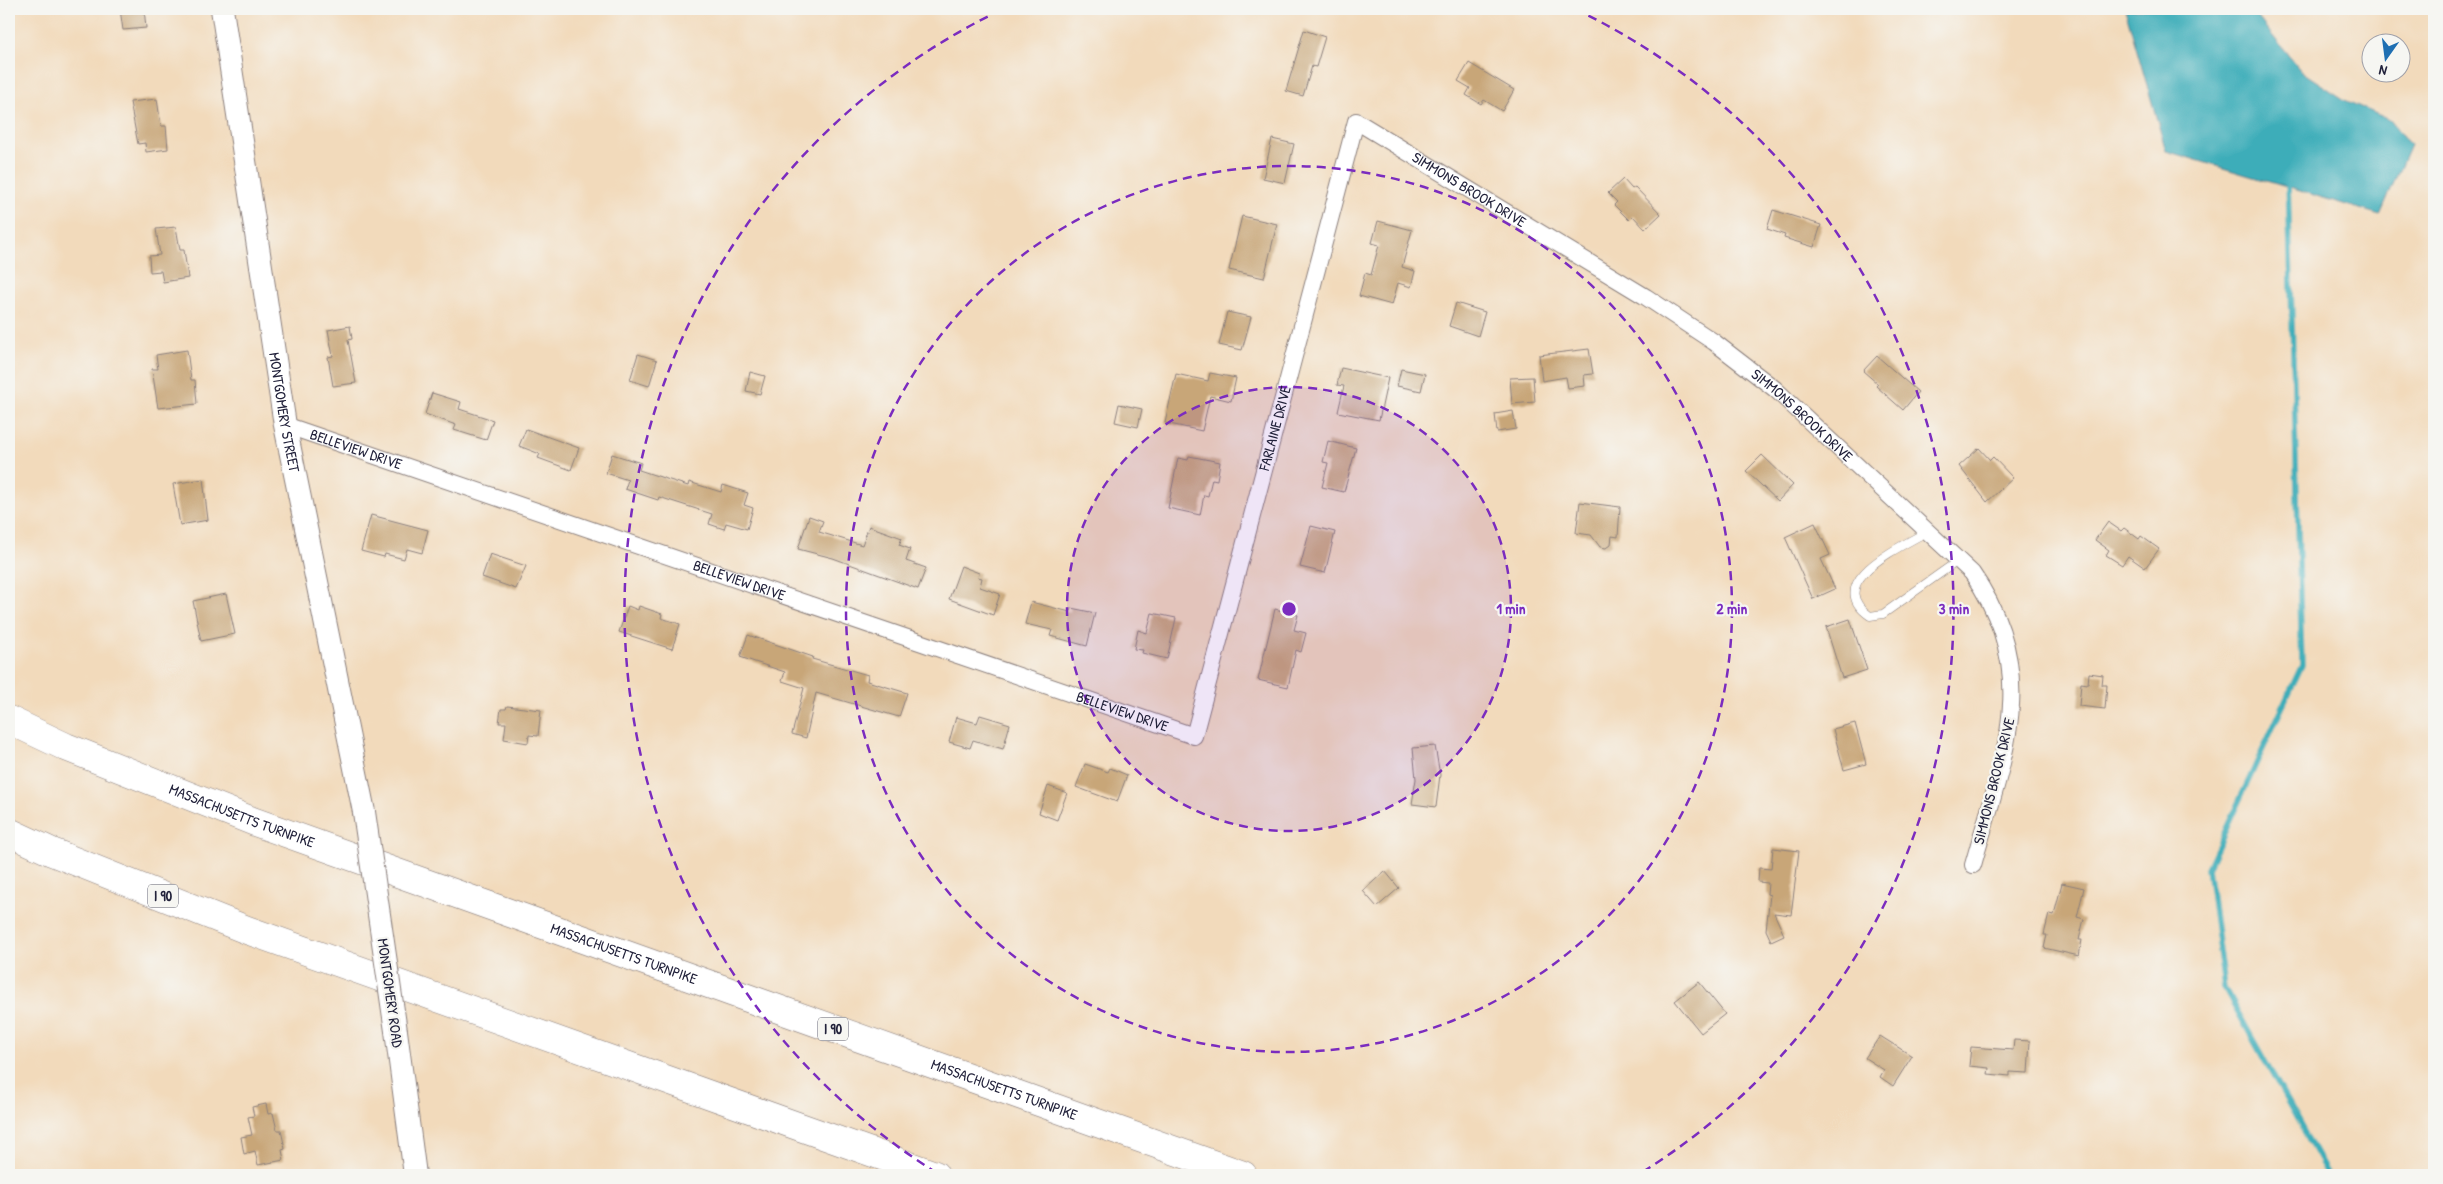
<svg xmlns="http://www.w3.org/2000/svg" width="2443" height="1184" font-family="'Patrick Hand',sans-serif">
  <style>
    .water { fill: #3dadb9; stroke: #30687a }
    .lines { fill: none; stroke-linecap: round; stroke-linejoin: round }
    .stream { stroke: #3dadb9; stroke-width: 5.5 }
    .building { fill: #c8a678 }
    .service-casing { stroke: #8a7e7b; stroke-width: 9 }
    .minor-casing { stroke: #8a7e7b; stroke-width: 18 }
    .secondary-casing { stroke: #8a7e7b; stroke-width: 24 }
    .motorway-casing { stroke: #8a7e7b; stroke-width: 29 }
    .service { stroke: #fff; stroke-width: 8 }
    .minor { stroke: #fff; stroke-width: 16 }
    .secondary { stroke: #fff; stroke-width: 22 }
    .motorway { stroke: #fff; stroke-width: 28 }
    .secondary-bridge-casing { stroke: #8a7e7b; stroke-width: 24; stroke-linecap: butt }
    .secondary-bridge { stroke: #fff; stroke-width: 22 }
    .ring { fill: none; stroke: #7b2cbf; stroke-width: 2.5; stroke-dasharray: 9 6 }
    .labels { text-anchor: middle; stroke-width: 4.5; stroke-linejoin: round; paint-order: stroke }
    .shield { fill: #f6f6f2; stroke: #626272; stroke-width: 1 }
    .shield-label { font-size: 14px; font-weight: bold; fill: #22223b }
    .street-label { font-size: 15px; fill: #22223b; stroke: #f6f6f2 }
    .centre { fill: #7b2cbf; stroke: #f6f6f2; stroke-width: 2.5 }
    .ring-label { font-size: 15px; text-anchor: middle; font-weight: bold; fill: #7b2cbf; stroke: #f6f6f2; stroke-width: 4.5; stroke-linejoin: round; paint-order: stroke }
  </style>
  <rect width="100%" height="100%" fill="#f6f6f2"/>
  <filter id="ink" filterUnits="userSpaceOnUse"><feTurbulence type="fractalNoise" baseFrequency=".02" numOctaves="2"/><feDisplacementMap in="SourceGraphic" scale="10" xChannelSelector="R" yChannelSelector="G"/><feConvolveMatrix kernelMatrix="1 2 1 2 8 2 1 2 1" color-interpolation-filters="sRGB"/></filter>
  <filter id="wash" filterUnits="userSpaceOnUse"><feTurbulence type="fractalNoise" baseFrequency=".0096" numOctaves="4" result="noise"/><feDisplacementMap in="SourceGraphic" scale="20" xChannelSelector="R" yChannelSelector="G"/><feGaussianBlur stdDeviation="1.12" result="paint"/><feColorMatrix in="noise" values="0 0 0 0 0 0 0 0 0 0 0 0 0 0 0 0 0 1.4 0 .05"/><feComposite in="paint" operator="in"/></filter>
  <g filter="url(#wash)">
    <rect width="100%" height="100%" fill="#f2dabb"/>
    <!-- water -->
    <path class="water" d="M2125,9H2251L2301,71L2345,100L2390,120L2410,145L2380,215L2166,151Z"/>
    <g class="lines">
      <!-- stream -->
      <path class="stream" d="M2288,181L2302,665L2208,868L2224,987L2328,1175"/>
    </g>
    <g id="blocks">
      <!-- building -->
      <path class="building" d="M120,9H144L146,28L123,30Z
        M1304,30L1325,37L1316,67L1312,66L1303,96L1286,91Z
        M1469,63L1514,90L1502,111L1484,100L1481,104L1466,95L1470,88L1458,81Z
        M157,99L161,126H166L168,149L146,152L145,143L138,144L130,102Z
        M1272,139L1294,144L1285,183L1263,178Z
        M1623,179L1632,189L1635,187L1661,214L1645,229L1633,216L1629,220L1614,205L1617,202L1608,193Z
        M1773,210L1821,225L1814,247L1784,238L1785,235L1767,229Z
        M1242,216L1277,224L1264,278L1229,270Z
        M1378,221L1412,230L1402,267L1415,271L1411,287L1398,283L1392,305L1359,296L1365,273L1371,275L1379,245L1372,243Z
        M176,227L180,250H184L188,278L163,282L161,271L150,272L149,256L160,255L156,229Z
        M1456,303L1485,312L1478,336L1449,326Z
        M1227,312L1251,317L1242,350L1219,345Z
        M350,326L352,339L348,340L356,383L333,386L328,357L333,356L328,330Z
        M1589,349L1593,374L1584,375L1585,386L1568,388L1566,377L1542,381L1539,355Z
        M187,350L191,380H195L197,404L158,408L152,369H158L156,355Z
        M638,354L657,360L649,386L630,380Z
        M1877,356L1918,392L1903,410L1876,386L1878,384L1863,371Z
        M1341,368L1388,378L1379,420L1338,412L1344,386L1337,385Z
        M1401,369L1425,374L1421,391L1397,386Z
        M750,372L765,376L760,394L746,391Z
        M1210,373L1236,378L1231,401L1210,396L1202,431L1165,423L1176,374L1208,381Z
        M1533,377L1535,402L1512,404L1510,378Z
        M432,393L461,402L459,409L493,420L486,440L454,430L456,425L425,414Z
        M1119,404L1142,409L1138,427L1115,422Z
        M1513,411L1516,429L1497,432L1495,414Z
        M526,429L579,448L571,470L538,458L540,454L519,446Z
        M1328,441L1356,448L1344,492L1322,487L1328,463L1323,462Z
        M1979,448L1990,460L1993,457L2013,478L1987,502L1959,466Z
        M612,454L641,463L639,470L688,486L689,482L721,492L723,485L748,493L744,505L753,508L747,529L726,523L724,529L709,524L712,514L659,497L658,500L625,489L628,480L606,473Z
        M1762,455L1793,485L1778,501L1746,471Z
        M1189,456L1220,462L1217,480L1212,479L1208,496L1204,495L1200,515L1168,508L1178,458L1188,460Z
        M203,479L208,520L180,525L173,484Z
        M1580,502L1620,507L1618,537L1612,536L1611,544L1606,548L1600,547L1591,535L1576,533Z
        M371,515L428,530L422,553L407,549L404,559L385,554L384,557L361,551Z
        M809,516L823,521L819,532L862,545L869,526L902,538L899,545L910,549L906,561L926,568L918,589L833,558L798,549Z
        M2108,522L2121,531L2124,528L2139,539L2141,536L2159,549L2145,568L2128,556L2122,565L2106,555L2109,550L2095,540Z
        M1815,523L1830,555L1821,559L1835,589L1813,599L1785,537Z
        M1311,526L1335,532L1325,573L1300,567Z
        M490,554L526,566L516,589L482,577Z
        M961,566L979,573L978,577L982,578L980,587L1000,594L993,615L949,599Z
        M226,594L235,634L201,641L193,601Z
        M1031,602L1070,612L1071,608L1095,613L1087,646L1050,636L1052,630L1025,624Z
        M628,606L638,610L639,606L662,614L661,618L680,624L672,649L619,632Z
        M1275,609L1298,615L1294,630L1306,633L1301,652L1296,650L1288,687L1258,680Z
        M1152,613L1176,618L1167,659L1142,653L1143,650L1134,649L1138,630L1147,633Z
        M1850,619L1867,670L1842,678L1826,627Z
        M748,635L813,657L812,659L868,675L867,681L907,693L899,717L816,693L806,738L792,734L804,688L782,681L785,672L740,657Z
        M2089,673L2103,675L2102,685H2107L2105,709L2079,706L2081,683L2088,684Z
        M507,706L541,710L538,736L529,735L528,743L504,739L506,723H499L501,709H506Z
        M980,715L1010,724L1003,749L973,740L970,748L949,742L956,717L977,723Z
        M1855,723L1866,764L1844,770L1833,729Z
        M1435,746L1440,775L1436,807L1412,804L1416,779L1413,748Z
        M1085,764L1108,772L1110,768L1127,775L1117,802L1076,787Z
        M1048,786L1067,793L1057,820L1039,813Z
        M1773,848L1799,851L1791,915L1774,913L1784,935L1771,941L1766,930L1770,895L1767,894L1768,883L1758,882L1759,868L1771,869Z
        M1385,871L1399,888L1377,907L1363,891Z
        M2062,883L2084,888L2077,917L2084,919L2079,940H2082L2079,956L2044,948L2047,935H2044L2049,914L2054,915Z
        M1699,982L1725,1014L1701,1033L1675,1001Z
        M1880,1036L1912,1056L1893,1086L1880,1077L1884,1070L1865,1058Z
        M2014,1040L2030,1041L2028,1073L2010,1072V1076L1988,1074L1989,1068L1969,1066L1971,1047L2013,1050Z
        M266,1104L268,1114L273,1113L277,1130H281L285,1149L282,1150L284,1160L258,1165L255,1151L244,1154L241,1137L252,1135L248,1117L254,1116L252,1107Z"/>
    </g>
  </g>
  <g filter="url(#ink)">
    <use href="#blocks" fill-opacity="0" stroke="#8a7e7b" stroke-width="1"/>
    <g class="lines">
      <!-- service casing -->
      <g class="service-casing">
        <path id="service" d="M1928,531C1901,547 1821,582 1870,616L1883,614L1959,560"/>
      </g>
      <!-- minor casing -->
      <g class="minor-casing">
        <g id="minor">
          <path id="s1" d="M285,425L1194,736L1356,121L1646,297L1714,342L1775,389L1972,573C2043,674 2002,761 1973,865"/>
        </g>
      </g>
      <!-- secondary casing -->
      <g class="secondary-casing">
        <g id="secondary">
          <path id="s2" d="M222,9L285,425L364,812"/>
          <path d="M396,1031L415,1175"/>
        </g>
      </g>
      <!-- motorway casing -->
      <g class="motorway-casing">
        <g id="motorway">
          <path id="s3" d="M9,720L66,747L255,822L1243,1175"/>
          <path d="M9,832L52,852L247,930L935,1175"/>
        </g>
      </g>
      <!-- service -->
      <use href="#service" class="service"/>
      <!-- minor -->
      <use href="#minor" class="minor"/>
      <!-- secondary -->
      <use href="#secondary" class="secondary"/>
      <!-- motorway -->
      <use href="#motorway" class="motorway"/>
      <!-- secondary-bridge casing -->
      <g class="secondary-bridge-casing">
        <path id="secondary-bridge" d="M364,812L396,1031"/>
      </g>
      <!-- secondary-bridge -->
      <use href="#secondary-bridge" class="secondary-bridge"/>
    </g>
  </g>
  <!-- distance rings -->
  <circle cx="1289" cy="609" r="222" fill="#7b2cbf" fill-opacity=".12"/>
  <g class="ring">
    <circle cx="1289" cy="609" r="222"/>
    <circle cx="1289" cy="609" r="443"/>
    <path d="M937 1173A665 665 0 0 1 1003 9M1575 9A665 665 0 0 1 1641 1173"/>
  </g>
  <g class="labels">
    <!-- shield labels -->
    <g class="shield">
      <rect x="148" y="884.5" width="30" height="23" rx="4"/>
      <rect x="818" y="1017.5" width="30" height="23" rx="4"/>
    </g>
    <g class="shield-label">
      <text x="163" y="901">I 90</text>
      <text x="833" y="1034">I 90</text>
    </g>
    <!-- street labels -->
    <g class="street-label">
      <text dy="5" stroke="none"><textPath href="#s1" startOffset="1729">SIMMONS BROOK DRIVE</textPath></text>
      <text dy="5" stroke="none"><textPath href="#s2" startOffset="408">MONTGOMERY STREET</textPath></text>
      <text dy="5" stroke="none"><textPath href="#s1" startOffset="2132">SIMMONS BROOK DRIVE</textPath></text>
      <text dy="5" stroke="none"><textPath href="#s1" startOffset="1279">FARLAINE DRIVE</textPath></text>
      <text dy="5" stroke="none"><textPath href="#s1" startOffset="75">BELLEVIEW DRIVE</textPath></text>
      <text dy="5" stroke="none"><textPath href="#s1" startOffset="480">BELLEVIEW DRIVE</textPath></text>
      <text dy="5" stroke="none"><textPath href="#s1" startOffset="885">BELLEVIEW DRIVE</textPath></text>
      <text transform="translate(1994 781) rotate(-76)" y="5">SIMMONS BROOK DRIVE</text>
      <text dy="5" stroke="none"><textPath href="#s3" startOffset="252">MASSACHUSETTS TURNPIKE</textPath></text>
      <text dy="5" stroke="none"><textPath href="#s3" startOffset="658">MASSACHUSETTS TURNPIKE</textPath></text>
      <text transform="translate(390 993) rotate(82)" y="5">MONTGOMERY ROAD</text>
      <text dy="5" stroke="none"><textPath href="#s3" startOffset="1062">MASSACHUSETTS TURNPIKE</textPath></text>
    </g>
  </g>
  <circle cx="1289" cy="609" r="8" class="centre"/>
  <g class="ring-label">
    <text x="1511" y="614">1 min</text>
    <text x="1732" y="614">2 min</text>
    <text x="1954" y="614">3 min</text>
  </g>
  <!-- margin -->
  <rect width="2443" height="1184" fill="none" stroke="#f6f6f2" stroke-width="30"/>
  <!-- north arrow -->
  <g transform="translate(2386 58) rotate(194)"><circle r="24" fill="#f6f6f2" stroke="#a1a1a9"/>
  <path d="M0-4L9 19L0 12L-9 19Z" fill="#1f6fb2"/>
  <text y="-8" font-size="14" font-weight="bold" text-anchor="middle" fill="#22223b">N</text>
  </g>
</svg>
